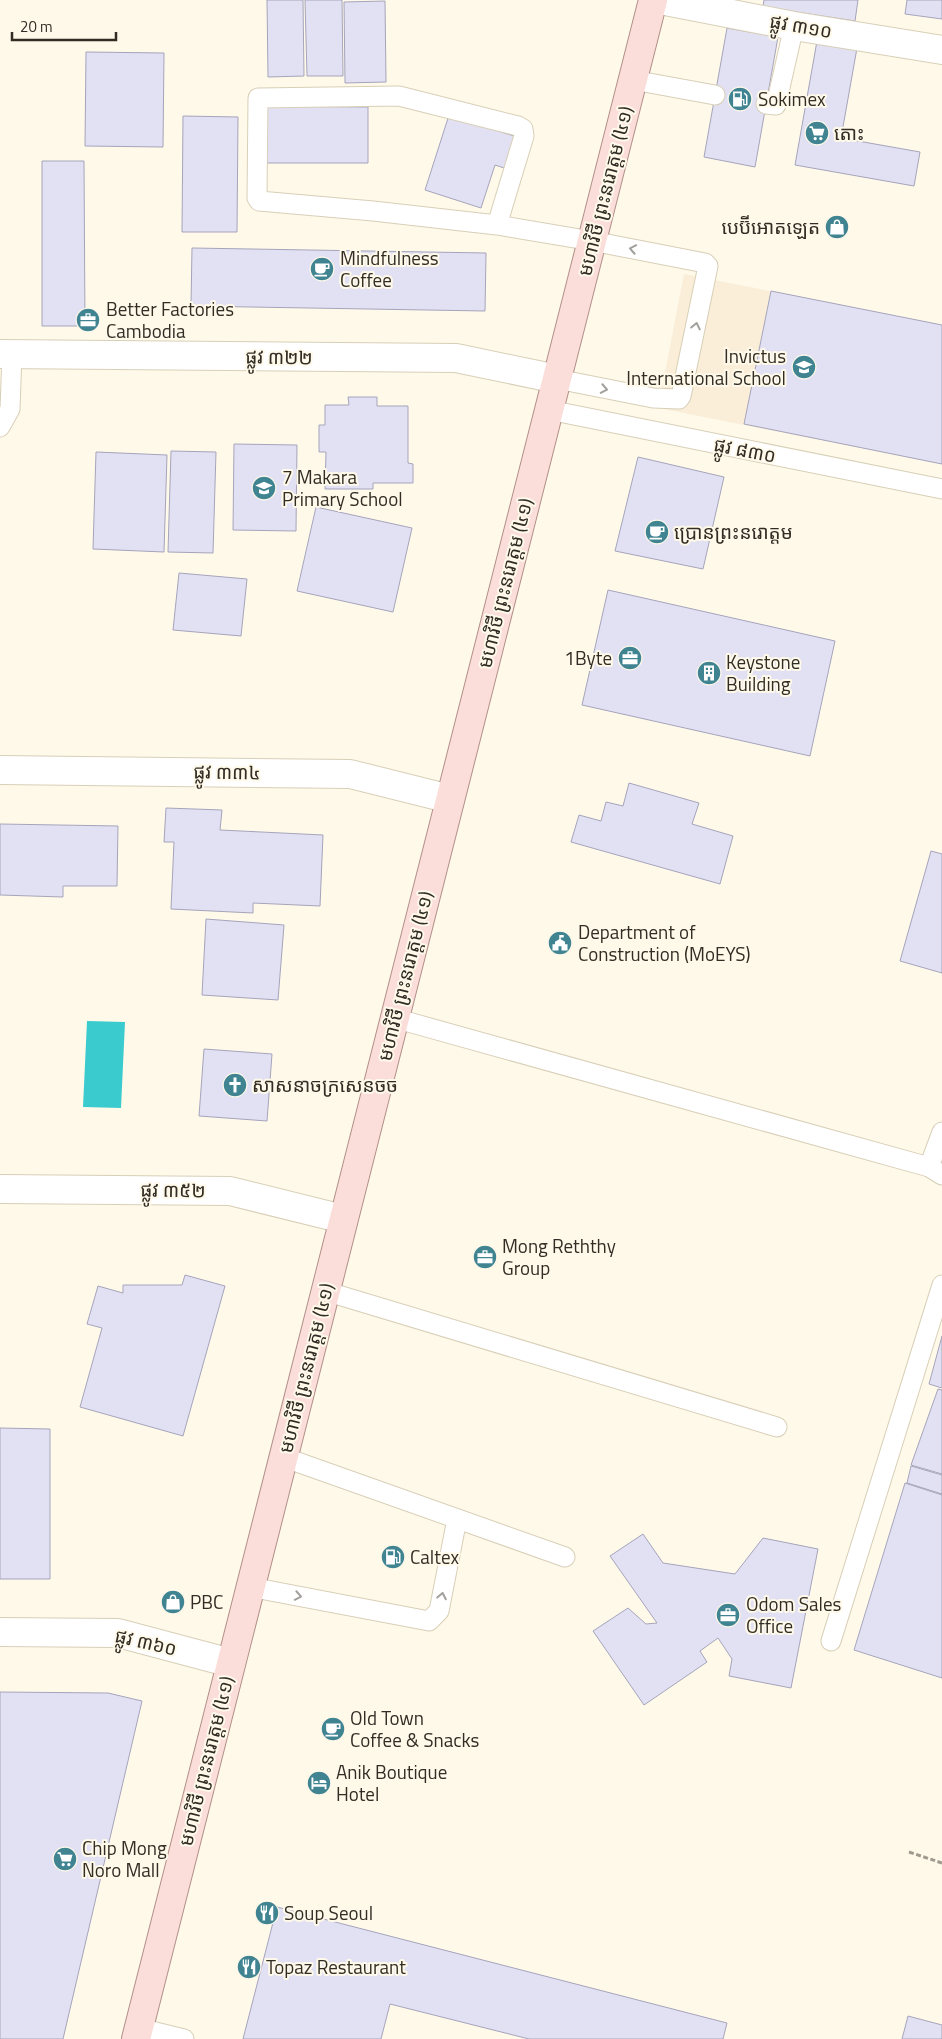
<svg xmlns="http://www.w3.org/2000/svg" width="942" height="2039" font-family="'Titillium Web','Noto Sans Khmer',sans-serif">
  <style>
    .education { fill: #faeed9 }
    .water { fill: #3acbcf }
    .building { fill: #e2e1f3; stroke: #a5a4bb }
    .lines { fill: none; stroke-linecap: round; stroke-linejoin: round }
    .service-casing { stroke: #d8cfb7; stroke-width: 21 }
    .minor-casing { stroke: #d8cfb7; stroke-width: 30 }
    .tertiary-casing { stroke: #d8cfb7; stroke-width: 30 }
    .primary-casing { stroke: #b29089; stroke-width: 30 }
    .path { stroke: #9f9a8e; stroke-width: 3; stroke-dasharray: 5 2.5; stroke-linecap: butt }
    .service { stroke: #fff; stroke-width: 19 }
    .minor { stroke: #fff; stroke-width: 28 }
    .tertiary { stroke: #fff; stroke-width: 28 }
    .primary { stroke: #fbddd9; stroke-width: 28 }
    .oneway { stroke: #a2a09c }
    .labels { text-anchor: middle; stroke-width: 4; stroke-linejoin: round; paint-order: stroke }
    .street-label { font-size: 19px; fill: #312d24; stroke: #fff9ea }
    .poi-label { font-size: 19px; fill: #312d24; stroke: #fff9ea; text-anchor: start }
  </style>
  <rect width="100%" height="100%" fill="#fff9ea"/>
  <!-- education -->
  <path class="education" d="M684,274L942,325V464L658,408Z"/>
  <!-- water -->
  <path class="water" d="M87,1021L125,1022L121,1108L83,1107Z"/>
  <!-- building -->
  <path class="building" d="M267,0H303L304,76L268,77Z
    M305,0H342L343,76H307Z
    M764,0H858L855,21L763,7Z
    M907,0H942V19L905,14Z
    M385,1L386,82L345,83L344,2Z
    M727,28L778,37L755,167L704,157Z
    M817,41L857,48L841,138L920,152L914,186L795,165Z
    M86,52L164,53L163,147L85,146Z
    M260,106L368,107V163H261Z
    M449,115L517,137L507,169L495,165L481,208L425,190Z
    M183,116L238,117L237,232H182Z
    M42,161H84L85,326H42Z
    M192,248L486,253L485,311L191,306Z
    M771,291L942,325V464L744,424Z
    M348,397H377V406H408V463L413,464V483H373V489H325L326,452H319V425H325V405H349Z
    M234,444L297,445L296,531L233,530Z
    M171,451L216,452L213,553L168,552Z
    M96,452L167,455L164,552L93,549Z
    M638,457L724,477L703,569L615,551Z
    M316,507L412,528L393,612L297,591Z
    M179,573L247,579L241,636L173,630Z
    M608,590L835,641L810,756L582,705Z
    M629,783L699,803L692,824L733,836L720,884L571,842L579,815L601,821L606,802L623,806Z
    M166,808L222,810L220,830L323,835L320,906L253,903V913L171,909L174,842H164Z
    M0,824L118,826L117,886H63V897L0,895Z
    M931,851L942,854V973L900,961Z
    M206,919L284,925L278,1000L202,995Z
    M204,1049L272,1054L267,1121L199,1116Z
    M185,1275L225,1286L183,1436L80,1407L102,1328L87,1324L98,1286L123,1293V1285H182Z
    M942,1336V1388L929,1384Z
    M938,1389L942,1390V1474L911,1465Z
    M0,1428L50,1429V1579H0Z
    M911,1466L942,1475V1494L907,1483Z
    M905,1483L942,1495V1678L854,1650Z
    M643,1534L663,1563L735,1574L763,1538L818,1549L791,1688L729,1676L732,1659L718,1638L700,1651L707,1662L644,1705L593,1631L628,1608L646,1624L657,1623L610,1556Z
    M0,1692L108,1693L142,1701L63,2039H0Z
    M277,1907L727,2023L723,2039H529L390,2004L381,2039H243Z
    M908,2016L942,2025V2039H902Z"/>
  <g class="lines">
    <!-- service casing -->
    <g class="service-casing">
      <path id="service" d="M633,80L715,95
        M766,104L776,105L794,26
        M497,225L524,136L523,129L518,126L399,96L258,98L257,198L259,201L373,211L497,225L592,241L705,263L708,266L681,396L679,399L653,398L557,379
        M549,410L942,489
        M0,427L10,409L12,354
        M394,1018L929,1167L942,1175
        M929,1167L942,1132
        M325,1291L777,1427
        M283,1457L565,1557
        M250,1587L429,1621L439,1611L457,1519
        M831,1641L942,1285
        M139,2028L184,2039"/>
    </g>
    <!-- minor casing -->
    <g class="minor-casing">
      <path id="minor" d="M660,0L794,26L942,50
        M0,354L456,358L557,379
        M0,770L350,774L450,799
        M0,1189L230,1191L343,1219"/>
    </g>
    <!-- tertiary casing -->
    <g class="tertiary-casing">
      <path id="tertiary" d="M0,1632L118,1633L231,1663"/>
    </g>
    <!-- primary casing -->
    <g class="primary-casing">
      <path id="primary" d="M136,2039L653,0"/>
    </g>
    <!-- path -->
    <path class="path" d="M909,1852L942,1863"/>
    <!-- service -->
    <use href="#service" class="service"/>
    <!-- minor -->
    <use href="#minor" class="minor"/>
    <!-- tertiary -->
    <use href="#tertiary" class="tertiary"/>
    <!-- primary -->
    <use href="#primary" class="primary"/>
  </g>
  <!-- one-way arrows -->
  <defs><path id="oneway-chevron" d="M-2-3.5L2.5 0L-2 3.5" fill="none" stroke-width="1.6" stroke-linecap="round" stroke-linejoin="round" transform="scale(1.25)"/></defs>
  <g class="oneway">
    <use href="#oneway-chevron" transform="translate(633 249) rotate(-169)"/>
    <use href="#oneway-chevron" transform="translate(696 326) rotate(-78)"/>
    <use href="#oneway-chevron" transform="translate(604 389) rotate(11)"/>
    <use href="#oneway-chevron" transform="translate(298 1596) rotate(11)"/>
    <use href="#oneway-chevron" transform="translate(442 1596) rotate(-79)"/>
  </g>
  <!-- icons -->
  <defs>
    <g id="fuel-disc" transform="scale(1.25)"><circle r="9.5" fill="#408492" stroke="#fff9ea"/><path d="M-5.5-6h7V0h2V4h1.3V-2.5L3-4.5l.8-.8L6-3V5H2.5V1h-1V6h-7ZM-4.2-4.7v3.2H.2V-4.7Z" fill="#fff"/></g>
    <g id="supermarket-disc" transform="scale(1.25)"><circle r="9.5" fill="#408492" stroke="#fff9ea"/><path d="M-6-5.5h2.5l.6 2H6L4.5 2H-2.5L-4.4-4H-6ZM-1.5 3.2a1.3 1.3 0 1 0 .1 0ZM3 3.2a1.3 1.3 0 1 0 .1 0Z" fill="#fff"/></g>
    <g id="shop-disc" transform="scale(1.25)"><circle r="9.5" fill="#408492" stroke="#fff9ea"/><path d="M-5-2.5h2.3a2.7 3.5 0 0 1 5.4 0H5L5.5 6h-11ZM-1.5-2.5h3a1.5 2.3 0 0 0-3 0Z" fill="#fff"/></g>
    <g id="cafe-disc" transform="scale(1.25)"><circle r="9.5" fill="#408492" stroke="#fff9ea"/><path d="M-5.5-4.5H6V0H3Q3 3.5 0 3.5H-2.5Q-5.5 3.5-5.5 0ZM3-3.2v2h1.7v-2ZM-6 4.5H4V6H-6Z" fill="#fff"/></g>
    <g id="office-disc" transform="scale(1.25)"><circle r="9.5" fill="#408492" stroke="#fff9ea"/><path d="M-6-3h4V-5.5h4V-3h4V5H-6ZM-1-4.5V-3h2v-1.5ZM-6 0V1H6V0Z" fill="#fff"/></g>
    <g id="school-disc" transform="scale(1.25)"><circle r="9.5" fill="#408492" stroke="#fff9ea"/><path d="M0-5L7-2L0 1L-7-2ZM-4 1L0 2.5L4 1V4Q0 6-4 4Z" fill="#fff"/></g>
    <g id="building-disc" transform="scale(1.25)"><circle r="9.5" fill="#408492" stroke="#fff9ea"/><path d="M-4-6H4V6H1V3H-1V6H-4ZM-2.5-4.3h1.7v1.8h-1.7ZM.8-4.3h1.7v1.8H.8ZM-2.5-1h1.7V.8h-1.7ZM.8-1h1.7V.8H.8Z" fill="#fff"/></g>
    <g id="civic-disc" transform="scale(1.25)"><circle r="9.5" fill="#408492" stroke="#fff9ea"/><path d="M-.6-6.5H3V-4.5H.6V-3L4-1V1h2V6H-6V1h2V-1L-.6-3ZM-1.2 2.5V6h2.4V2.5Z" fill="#fff"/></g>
    <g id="church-disc" transform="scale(1.25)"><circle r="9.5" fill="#408492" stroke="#fff9ea"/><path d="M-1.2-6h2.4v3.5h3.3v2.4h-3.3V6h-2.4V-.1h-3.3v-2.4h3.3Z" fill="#fff"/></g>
    <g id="hotel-disc" transform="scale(1.25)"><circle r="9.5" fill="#408492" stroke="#fff9ea"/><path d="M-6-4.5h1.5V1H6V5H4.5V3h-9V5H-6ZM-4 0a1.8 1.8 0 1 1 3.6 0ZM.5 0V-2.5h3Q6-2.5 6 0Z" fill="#fff"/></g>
    <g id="restaurant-disc" transform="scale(1.25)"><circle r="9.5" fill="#408492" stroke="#fff9ea"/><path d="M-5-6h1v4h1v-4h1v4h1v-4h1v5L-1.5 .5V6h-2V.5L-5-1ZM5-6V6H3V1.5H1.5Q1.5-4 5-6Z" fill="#fff"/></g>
  </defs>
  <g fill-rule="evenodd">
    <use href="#fuel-disc" x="740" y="99"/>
    <use href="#supermarket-disc" x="817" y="133"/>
    <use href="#shop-disc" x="837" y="227"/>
    <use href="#cafe-disc" x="322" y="269"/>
    <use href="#office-disc" x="88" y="320"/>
    <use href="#school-disc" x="804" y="367"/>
    <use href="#school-disc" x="264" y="488"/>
    <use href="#cafe-disc" x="657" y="532"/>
    <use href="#office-disc" x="630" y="658"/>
    <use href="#building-disc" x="709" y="673"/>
    <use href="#civic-disc" x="560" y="943"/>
    <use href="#church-disc" x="235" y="1085"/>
    <use href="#office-disc" x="485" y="1257"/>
    <use href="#fuel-disc" x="393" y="1557"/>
    <use href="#shop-disc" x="173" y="1602"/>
    <use href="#office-disc" x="728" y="1615"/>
    <use href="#cafe-disc" x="333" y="1729"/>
    <use href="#hotel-disc" x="319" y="1783"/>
    <use href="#supermarket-disc" x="65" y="1859"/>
    <use href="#restaurant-disc" x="267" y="1913"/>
    <use href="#restaurant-disc" x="249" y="1967"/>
  </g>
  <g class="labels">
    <!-- street labels -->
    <g class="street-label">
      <text transform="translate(801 26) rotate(10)" y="7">ផ្លូវ ៣១០</text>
      <text transform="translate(605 191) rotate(-76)" y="7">មហាវិថី ព្រះនរោត្តម (៤១)</text>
      <text transform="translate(279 357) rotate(1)" y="7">ផ្លូវ ៣២២</text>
      <text transform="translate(745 450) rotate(11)" y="7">ផ្លូវ ៨៣០</text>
      <text transform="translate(505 583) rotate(-76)" y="7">មហាវិថី ព្រះនរោត្តម (៤១)</text>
      <text transform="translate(227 772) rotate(1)" y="7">ផ្លូវ ៣៣៤</text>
      <text transform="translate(405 976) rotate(-76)" y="7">មហាវិថី ព្រះនរោត្តម (៤១)</text>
      <text transform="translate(173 1190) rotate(1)" y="7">ផ្លូវ ៣៥២</text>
      <text transform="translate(306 1368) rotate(-76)" y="7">មហាវិថី ព្រះនរោត្តម (៤១)</text>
      <text transform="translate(146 1642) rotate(13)" y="7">ផ្លូវ ៣៦០</text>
      <text transform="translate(206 1761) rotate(-76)" y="7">មហាវិថី ព្រះនរោត្តម (៤១)</text>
    </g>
    <!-- poi labels -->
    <g class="poi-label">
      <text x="758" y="106">Sokimex</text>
      <text x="834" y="140">តោះ</text>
      <text x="820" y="234" text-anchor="end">បេប៊ីអោតឡេត</text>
      <text x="340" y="265">Mindfulness<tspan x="340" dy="22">Coffee</tspan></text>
      <text x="106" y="316">Better Factories<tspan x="106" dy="22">Cambodia</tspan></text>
      <text x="786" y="363" text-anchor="end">Invictus<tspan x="786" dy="22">International School</tspan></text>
      <text x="282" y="484">7 Makara<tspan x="282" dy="22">Primary School</tspan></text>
      <text x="674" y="539">ប្រោនព្រះនរោត្តម</text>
      <text x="612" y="665" text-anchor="end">1Byte</text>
      <text x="726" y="669">Keystone<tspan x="726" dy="22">Building</tspan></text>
      <text x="578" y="939">Department of<tspan x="578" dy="22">Construction (MoEYS)</tspan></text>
      <text x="252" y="1092">សាសនាចក្រសេនចច</text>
      <text x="502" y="1253">Mong Reththy<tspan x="502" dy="22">Group</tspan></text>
      <text x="410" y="1564">Caltex</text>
      <text x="190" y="1609">PBC</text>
      <text x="746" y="1611">Odom Sales<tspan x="746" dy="22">Office</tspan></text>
      <text x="350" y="1725">Old Town<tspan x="350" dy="22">Coffee &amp; Snacks</tspan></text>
      <text x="336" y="1779">Anik Boutique<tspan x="336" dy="22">Hotel</tspan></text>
      <text x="82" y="1855">Chip Mong<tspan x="82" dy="22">Noro Mall</tspan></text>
      <text x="284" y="1920">Soup Seoul</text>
      <text x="266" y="1974">Topaz Restaurant</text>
    </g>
  </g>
  <!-- scale -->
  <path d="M12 32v8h104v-8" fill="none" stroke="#312d24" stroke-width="2.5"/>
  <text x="20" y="32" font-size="15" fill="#312d24" stroke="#fff9ea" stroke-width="4" paint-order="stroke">20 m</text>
</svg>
